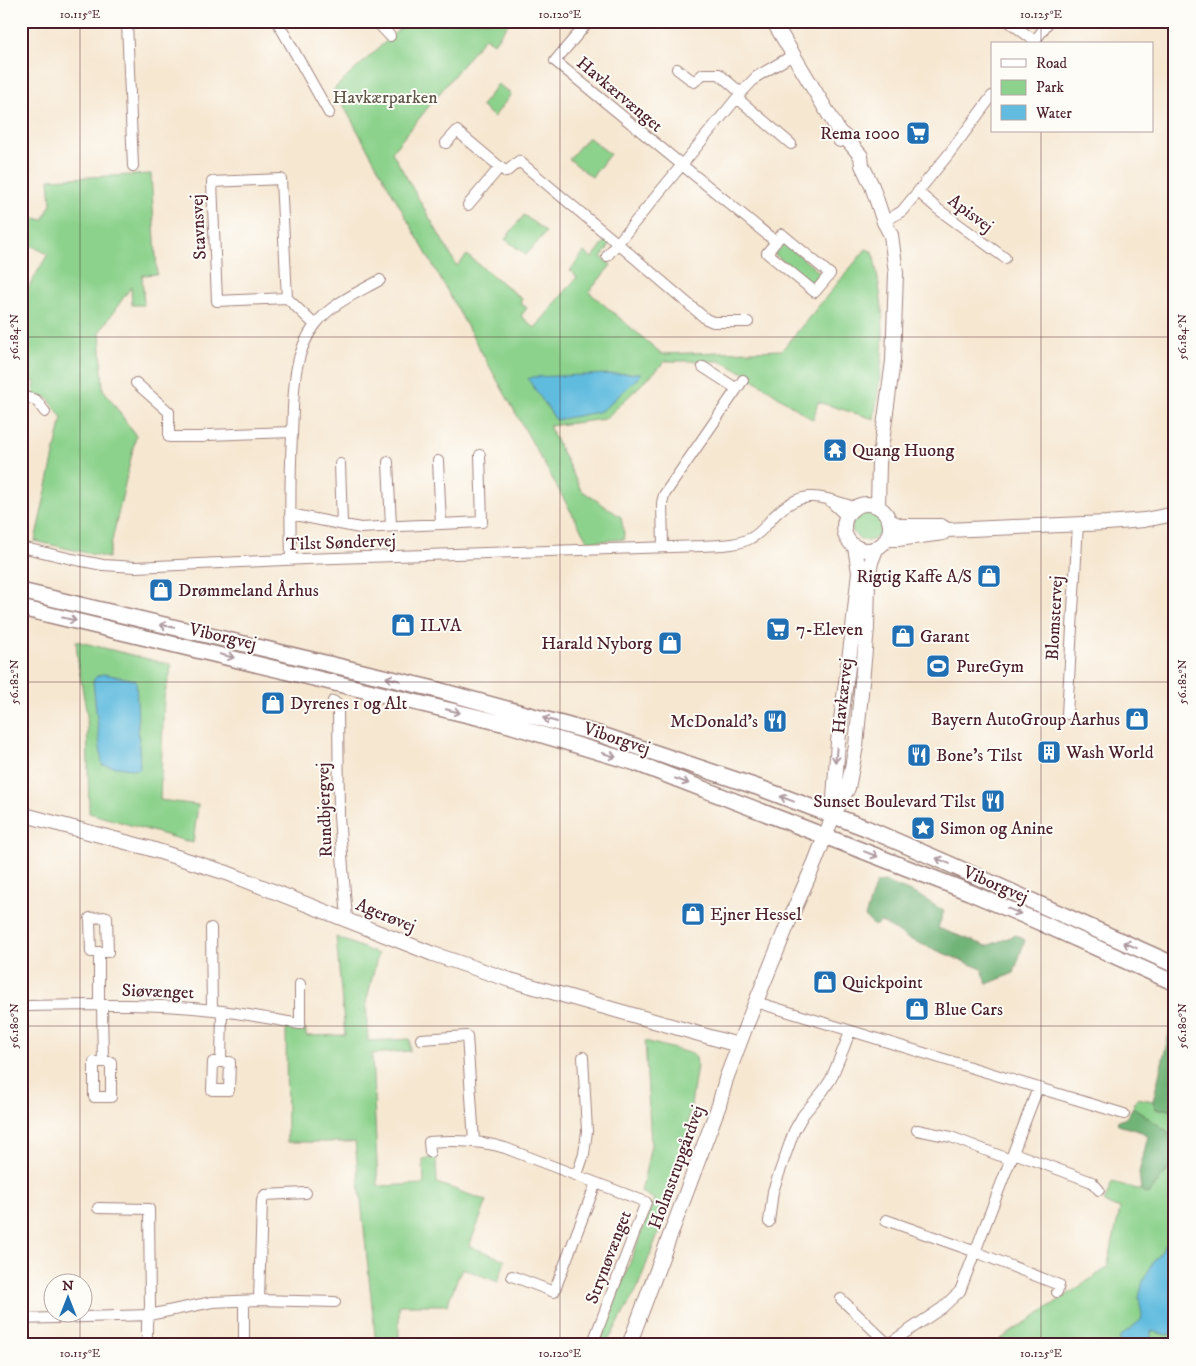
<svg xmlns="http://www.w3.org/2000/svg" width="1196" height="1366" font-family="'IM FELL DW Pica',serif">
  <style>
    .green { fill: #8cd28c; stroke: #6b785c }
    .forest { fill: #71b478; stroke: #5e6a52 }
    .water { fill: #61bcdf; stroke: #566e85 }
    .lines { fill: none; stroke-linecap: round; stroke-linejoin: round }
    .street-casing { stroke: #a0837e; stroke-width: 12 }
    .secondary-casing { stroke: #a0837e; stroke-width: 16 }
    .primary-casing { stroke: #a0837e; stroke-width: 18 }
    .street { stroke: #fff; stroke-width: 10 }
    .secondary { stroke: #fff; stroke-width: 14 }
    .primary { stroke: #fff; stroke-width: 15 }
    .oneway { stroke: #ae9aa0 }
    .ticks { fill: none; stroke: #4a1f2b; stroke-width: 1; stroke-opacity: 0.45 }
    .labels { text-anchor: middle; stroke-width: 4; stroke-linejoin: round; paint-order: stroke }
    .street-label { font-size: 18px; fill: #4a1f2b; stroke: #fdfcf7 }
    .park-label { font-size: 18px; fill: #5e5548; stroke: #fdfcf7 }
    .poi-label { font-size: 18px; fill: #4a1f2b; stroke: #fdfcf7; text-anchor: start }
    .neatline { fill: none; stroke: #4a1f2b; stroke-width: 2 }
    .ticks-label { font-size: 12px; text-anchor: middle; fill: #4a1f2b }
  </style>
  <rect width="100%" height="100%" fill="#fdfcf7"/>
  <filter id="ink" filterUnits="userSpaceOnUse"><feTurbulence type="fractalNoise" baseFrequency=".02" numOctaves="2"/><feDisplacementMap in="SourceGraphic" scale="10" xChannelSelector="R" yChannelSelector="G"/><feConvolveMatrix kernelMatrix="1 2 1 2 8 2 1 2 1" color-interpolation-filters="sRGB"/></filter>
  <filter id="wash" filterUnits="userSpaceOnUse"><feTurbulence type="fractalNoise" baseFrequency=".0096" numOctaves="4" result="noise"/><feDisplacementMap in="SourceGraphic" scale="20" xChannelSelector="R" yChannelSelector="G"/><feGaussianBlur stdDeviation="1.12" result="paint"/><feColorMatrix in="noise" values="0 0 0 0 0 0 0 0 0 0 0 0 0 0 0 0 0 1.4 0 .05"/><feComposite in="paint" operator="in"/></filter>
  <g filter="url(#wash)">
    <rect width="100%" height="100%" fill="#f6e7d1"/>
    <!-- green -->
    <path class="green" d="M408,21H510L494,43L485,37L392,152L457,266L467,255L522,299L520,303L527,308L521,316L535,328L577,277L570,271L584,252L592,258L606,240L609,245L608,248L601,257L611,265L589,292L662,354L782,350L866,249L873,252C878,278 883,304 883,330C883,360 878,390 874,419L818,402L813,420L744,373L720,361H666L605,419L549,426L581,490L621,517L625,539L588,542L334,89Z
      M498,84L511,94L494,117L481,106Z
      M588,137L610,154L592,177L569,159Z
      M151,174L157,274L142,275L144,305H132L131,287L100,331L103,389L136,436L108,558L35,541L62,418L48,398L33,394L35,382L21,378V300L48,254L21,241C21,231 22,223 32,217L43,220L51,204L49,179Z
      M524,215L546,232L526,255L505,239Z
      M782,241L820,273L811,284L772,252Z
      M852 526a15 15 0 1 1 30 0a15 15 0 1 1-30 0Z
      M76,641L172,665L164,697L160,800L198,805L193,843L89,813L87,715L78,663Z
      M336,937L378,954L366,1003L368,1041L410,1039V1051L372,1054L378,1186L424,1184L423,1159L436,1158L437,1183L487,1201L469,1246L505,1260L498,1282L462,1268L447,1305H399V1345H376L355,1142H287L286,1027L306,1030V1036L345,1035Z
      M645,1041L693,1054L696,1058L697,1065L682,1165L678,1181L637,1289L606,1345H599L654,1199L641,1192L651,1145Z
      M1137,1098L1153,1101L1156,1109H1172L1175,1103V1345H992L1107,1268L1120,1209L1104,1203L1112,1182L1141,1190L1144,1193H1149L1170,1168L1174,1136L1133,1107Z"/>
    <!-- forest -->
    <path class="forest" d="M886,882L918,895L944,911L938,928L987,946L1016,935L1025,940L1014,973L987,984L982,969L909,939L881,922L874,926L865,917L876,883Z
      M1171,1025L1175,1026V1103L1172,1109H1156L1153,1101Z
      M1133,1107L1174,1136L1170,1167L1149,1193H1144L1141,1190L1139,1173L1148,1136L1142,1132L1118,1125L1117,1122L1126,1118Z"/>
    <!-- water -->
    <path class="water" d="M638,373H640L641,375L604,409L598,412L556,420L528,379L533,377Z
      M104,674L136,680L140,768L138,770L102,765L93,682C95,676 98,675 104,674Z
      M1175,1233V1332L1167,1335L1151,1331V1339L1146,1345H1119L1120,1337L1141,1320L1142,1315L1139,1298L1143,1281L1154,1261Z"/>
  </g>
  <g filter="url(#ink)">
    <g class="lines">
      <!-- street casing -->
      <g class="street-casing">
        <path id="street" d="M277,21L329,113
          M376,21L390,36
          M589,21L555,61L776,242
          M1008,21L1035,41
          M1033,44L1049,21
          M677,69L694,82L703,74H719L741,93
          M737,98L791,144
          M446,143L457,131L506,172L519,161L617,243L706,319L713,322H748
          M133,166L127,23L166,21
          M918,192L939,210L1005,258
          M468,205L500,167
          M884,222L902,211L948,155L992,96
          M21,228L23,227
          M782,234L830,274L815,292L767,253Z
          M607,256L741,93L756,77L793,55
          M287,298L281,179L212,182L217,301L287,298L315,325
          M703,367L737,389
          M136,383L169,412V437H203L208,435L292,432
          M21,396L36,400L45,412
          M438,461L441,524
          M388,462L391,526
          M340,464L342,524
          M830,501L846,516
          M290,514L360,528L482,522L480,455
          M21,547L72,559L103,565L136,567L305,559L702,546C718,545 736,546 751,538C760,534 766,525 773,517C802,488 819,496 854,507
          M663,547L662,503L664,495L743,380
          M291,559C290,517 290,476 292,434C294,397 291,356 315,325C332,303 357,293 380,280
          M333,701L338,705L339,816L347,919
          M1067,714L1078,524
          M211,928L212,1010
          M99,952H108L107,917L90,918L91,952H99V1006
          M756,1002L1124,1114
          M21,1006C85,1005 149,1003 213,1010C242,1013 271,1019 300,1024V984
          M102,1006L103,1062H94V1097H111V1062H103
          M421,1039L467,1036L474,1141
          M221,1062H230L229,1090H212L213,1062H221L222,1011
          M917,1130L951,1137L1011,1160
          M430,1152L429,1142C455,1140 480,1140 505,1148L646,1202L592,1345
          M21,1153L22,1345
          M1014,1153L1092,1182L1099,1190
          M577,1175L584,1154L587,1131L583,1057
          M98,1208L149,1209L150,1307L147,1323V1345
          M886,1220L976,1252L1059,1285L1057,1292
          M769,1222L773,1191L794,1131L803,1115L823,1091L831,1079L845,1045L850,1031
          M512,1276L554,1292L596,1183
          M841,1299L888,1344
          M259,1300L262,1201L265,1195L306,1193
          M244,1301V1345
          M22,1319L149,1315L212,1302L259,1300L335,1302
          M887,1345L942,1308L960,1291L1038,1088"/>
      </g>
      <!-- secondary casing -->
      <g class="secondary-casing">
        <path id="secondary" d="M773,21L834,123L839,132L840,140
          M839,132L845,137L861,156L862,165L872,186L884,222L891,235L896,273L893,361L879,463L878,506
          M844 527a23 23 0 1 1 46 0a23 23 0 1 1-46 0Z
          M889,521L901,526H941L947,530L1107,523L1144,520L1175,514
          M886,539H898L943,533
          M833,812L838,742L852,637L859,572L855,547
          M21,814L148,848L227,873L433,954L510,980L738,1045
          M629,1345L719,1105L726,1079L746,1026L789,921L815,862L833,816L848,788L856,746L867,628L868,580L871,562L877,547"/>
      </g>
      <!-- primary casing -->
      <g class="primary-casing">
        <path id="primary" d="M21,591L430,688L602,735L760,788L866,828L949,864L1175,965
          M21,608L506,724L636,763L969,892L1039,922L1175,983"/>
      </g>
      <!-- street -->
      <use href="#street" class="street"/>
      <!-- secondary -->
      <use href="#secondary" class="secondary"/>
      <!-- primary -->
      <use href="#primary" class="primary"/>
    </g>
    <!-- one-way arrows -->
    <defs><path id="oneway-shaft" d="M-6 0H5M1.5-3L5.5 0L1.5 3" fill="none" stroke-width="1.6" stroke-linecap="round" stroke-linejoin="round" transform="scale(1.25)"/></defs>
    <g class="oneway">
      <use href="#oneway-shaft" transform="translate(69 619) rotate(13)"/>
      <use href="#oneway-shaft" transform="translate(167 626) rotate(-167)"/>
      <use href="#oneway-shaft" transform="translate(227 656) rotate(13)"/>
      <use href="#oneway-shaft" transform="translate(393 679) rotate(-167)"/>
      <use href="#oneway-shaft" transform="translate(453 711) rotate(14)"/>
      <use href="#oneway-shaft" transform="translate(550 720) rotate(-164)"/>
      <use href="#oneway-shaft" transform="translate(609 755) rotate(17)"/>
      <use href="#oneway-shaft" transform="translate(836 755) rotate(95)"/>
      <use href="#oneway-shaft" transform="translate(682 781) rotate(21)"/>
      <use href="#oneway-shaft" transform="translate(787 799) rotate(-159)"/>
      <use href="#oneway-shaft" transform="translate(871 854) rotate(21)"/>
      <use href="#oneway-shaft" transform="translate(943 861) rotate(-157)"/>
      <use href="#oneway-shaft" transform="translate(1014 911) rotate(23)"/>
      <use href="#oneway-shaft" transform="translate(1130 945) rotate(-156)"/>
    </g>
  </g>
  <!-- ticks -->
  <path class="ticks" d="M80,21V1284M560,21V1345M1041,21V44M1041,131V1345M21,337H1175M21,682H1175M21,1026H1175M80,1314V1345"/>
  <!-- icons -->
  <defs>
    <g id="supermarket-square" transform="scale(1.25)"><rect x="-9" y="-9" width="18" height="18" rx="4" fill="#1f6fb2" stroke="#fdfcf7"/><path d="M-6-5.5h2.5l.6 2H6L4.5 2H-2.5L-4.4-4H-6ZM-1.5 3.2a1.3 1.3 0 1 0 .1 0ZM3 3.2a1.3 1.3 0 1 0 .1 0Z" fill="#fff"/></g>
    <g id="temple-square" transform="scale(1.25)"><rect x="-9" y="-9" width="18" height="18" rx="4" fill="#1f6fb2" stroke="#fdfcf7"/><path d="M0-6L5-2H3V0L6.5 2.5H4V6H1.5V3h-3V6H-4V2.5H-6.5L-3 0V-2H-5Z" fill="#fff"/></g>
    <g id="shop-square" transform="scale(1.25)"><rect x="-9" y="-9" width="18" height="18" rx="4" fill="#1f6fb2" stroke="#fdfcf7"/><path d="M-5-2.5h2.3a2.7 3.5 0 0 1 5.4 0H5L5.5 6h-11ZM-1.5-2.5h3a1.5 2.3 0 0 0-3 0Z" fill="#fff"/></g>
    <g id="stadium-square" transform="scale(1.25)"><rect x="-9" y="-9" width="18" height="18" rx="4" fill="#1f6fb2" stroke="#fdfcf7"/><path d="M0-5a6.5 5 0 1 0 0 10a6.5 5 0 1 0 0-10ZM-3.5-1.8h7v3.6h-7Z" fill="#fff"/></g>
    <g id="restaurant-square" transform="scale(1.25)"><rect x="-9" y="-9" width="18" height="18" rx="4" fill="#1f6fb2" stroke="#fdfcf7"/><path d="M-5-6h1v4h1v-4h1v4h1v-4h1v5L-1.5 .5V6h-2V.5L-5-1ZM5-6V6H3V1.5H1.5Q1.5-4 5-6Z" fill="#fff"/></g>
    <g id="building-square" transform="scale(1.25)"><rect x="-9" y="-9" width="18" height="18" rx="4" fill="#1f6fb2" stroke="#fdfcf7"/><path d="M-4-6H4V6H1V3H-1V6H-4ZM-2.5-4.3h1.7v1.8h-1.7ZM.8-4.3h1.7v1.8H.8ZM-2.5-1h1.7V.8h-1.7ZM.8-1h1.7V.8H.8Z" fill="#fff"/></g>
    <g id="sight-square" transform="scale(1.25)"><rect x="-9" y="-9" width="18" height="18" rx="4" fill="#1f6fb2" stroke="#fdfcf7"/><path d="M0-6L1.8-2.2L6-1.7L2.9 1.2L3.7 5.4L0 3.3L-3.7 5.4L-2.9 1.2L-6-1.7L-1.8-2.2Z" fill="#fff"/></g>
  </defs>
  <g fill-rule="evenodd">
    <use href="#supermarket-square" x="918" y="133"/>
    <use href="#temple-square" x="835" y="450"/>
    <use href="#shop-square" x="989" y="576"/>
    <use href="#shop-square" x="161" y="590"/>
    <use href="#shop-square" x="403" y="625"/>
    <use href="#supermarket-square" x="778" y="629"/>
    <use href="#shop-square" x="903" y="636"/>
    <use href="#shop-square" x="670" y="643"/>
    <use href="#stadium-square" x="938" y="666"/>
    <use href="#shop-square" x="273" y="703"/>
    <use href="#shop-square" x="1137" y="719"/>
    <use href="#restaurant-square" x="775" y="721"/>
    <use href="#building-square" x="1049" y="752"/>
    <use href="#restaurant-square" x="919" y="755"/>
    <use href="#restaurant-square" x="993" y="801"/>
    <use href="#sight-square" x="923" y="828"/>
    <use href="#shop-square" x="693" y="914"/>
    <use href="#shop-square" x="825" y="982"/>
    <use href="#shop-square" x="917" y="1009"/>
  </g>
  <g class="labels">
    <!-- street labels -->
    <g class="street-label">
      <text transform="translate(620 94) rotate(40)" y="6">Havkærvænget</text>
      <text transform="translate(971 213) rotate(37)" y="6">Apisvej</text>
      <text transform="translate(198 227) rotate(-93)" y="6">Stavnsvej</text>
      <text transform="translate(341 542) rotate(-2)" y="6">Tilst Søndervej</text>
      <text transform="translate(1054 618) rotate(-87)" y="6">Blomstervej</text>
      <text transform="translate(223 636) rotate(13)" y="6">Viborgvej</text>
      <text transform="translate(842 696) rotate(-84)" y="6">Havkærvej</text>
      <text transform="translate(617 738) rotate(18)" y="6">Viborgvej</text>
      <text transform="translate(324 810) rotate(-92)" y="6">Rundbjergvej</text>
      <text transform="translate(996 884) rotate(23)" y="6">Viborgvej</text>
      <text transform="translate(386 915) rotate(22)" y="6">Agerøvej</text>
      <text transform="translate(158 991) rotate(2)" y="6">Siøvænget</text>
      <text transform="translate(676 1167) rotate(-70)" y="6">Holmstrupgårdvej</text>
      <text transform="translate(608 1257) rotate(-69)" y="6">Strynøvænget</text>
    </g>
    <!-- park labels -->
    <g class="park-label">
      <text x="385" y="103">Havkærparken</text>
    </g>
    <!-- poi labels -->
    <g class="poi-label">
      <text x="900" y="139" text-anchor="end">Rema 1000</text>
      <text x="852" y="456">Quang Huong</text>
      <text x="972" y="582" text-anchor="end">Rigtig Kaffe A/S</text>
      <text x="178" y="596">Drømmeland Århus</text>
      <text x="420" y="631">ILVA</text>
      <text x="796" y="635">7-Eleven</text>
      <text x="920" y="642">Garant</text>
      <text x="652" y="649" text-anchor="end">Harald Nyborg</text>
      <text x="956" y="672">PureGym</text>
      <text x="290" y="709">Dyrenes 1 og Alt</text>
      <text x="1120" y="725" text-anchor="end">Bayern AutoGroup Aarhus</text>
      <text x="758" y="727" text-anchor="end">McDonald's</text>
      <text x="1066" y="758">Wash World</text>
      <text x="936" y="761">Bone's Tilst</text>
      <text x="976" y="807" text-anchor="end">Sunset Boulevard Tilst</text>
      <text x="940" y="834">Simon og Anine</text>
      <text x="710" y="920">Ejner Hessel</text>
      <text x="842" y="988">Quickpoint</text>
      <text x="934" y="1015">Blue Cars</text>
    </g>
  </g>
  <!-- margin -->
  <rect width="1196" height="1366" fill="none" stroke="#fdfcf7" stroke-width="55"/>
  <!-- legend -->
  <rect x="991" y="42" width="162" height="90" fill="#fdfcf7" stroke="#b5a4a5"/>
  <rect x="1001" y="59" width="25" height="8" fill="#ffffff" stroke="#b5a4a5"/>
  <text x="1036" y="68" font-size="15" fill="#4a1f2b">Road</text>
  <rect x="1001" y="80" width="25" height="15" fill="#8cd28c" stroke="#b5a4a5"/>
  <text x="1036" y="92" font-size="15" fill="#4a1f2b">Park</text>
  <rect x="1001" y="105" width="25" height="15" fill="#61bcdf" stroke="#b5a4a5"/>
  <text x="1036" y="118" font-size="15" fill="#4a1f2b">Water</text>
  <!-- north arrow -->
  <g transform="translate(68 1298)"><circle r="24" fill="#fdfcf7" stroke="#b5a4a5"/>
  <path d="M0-4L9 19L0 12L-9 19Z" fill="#1f6fb2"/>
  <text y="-8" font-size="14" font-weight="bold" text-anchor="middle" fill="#4a1f2b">N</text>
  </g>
  <rect x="28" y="28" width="1140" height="1310" class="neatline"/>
  <g class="ticks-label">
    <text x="80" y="18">10.115°E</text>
    <text x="560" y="18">10.120°E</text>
    <text x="1041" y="18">10.125°E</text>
    <text transform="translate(14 337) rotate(-90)" y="4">56.184°N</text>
    <text transform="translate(1182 337) rotate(-90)" y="4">56.184°N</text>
    <text transform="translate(14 682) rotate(-90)" y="4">56.182°N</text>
    <text transform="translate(1182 682) rotate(-90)" y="4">56.182°N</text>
    <text transform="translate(14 1026) rotate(-90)" y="4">56.180°N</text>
    <text transform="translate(1182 1026) rotate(-90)" y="4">56.180°N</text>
    <text x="80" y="1357">10.115°E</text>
    <text x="560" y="1357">10.120°E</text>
    <text x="1041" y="1357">10.125°E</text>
  </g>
</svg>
